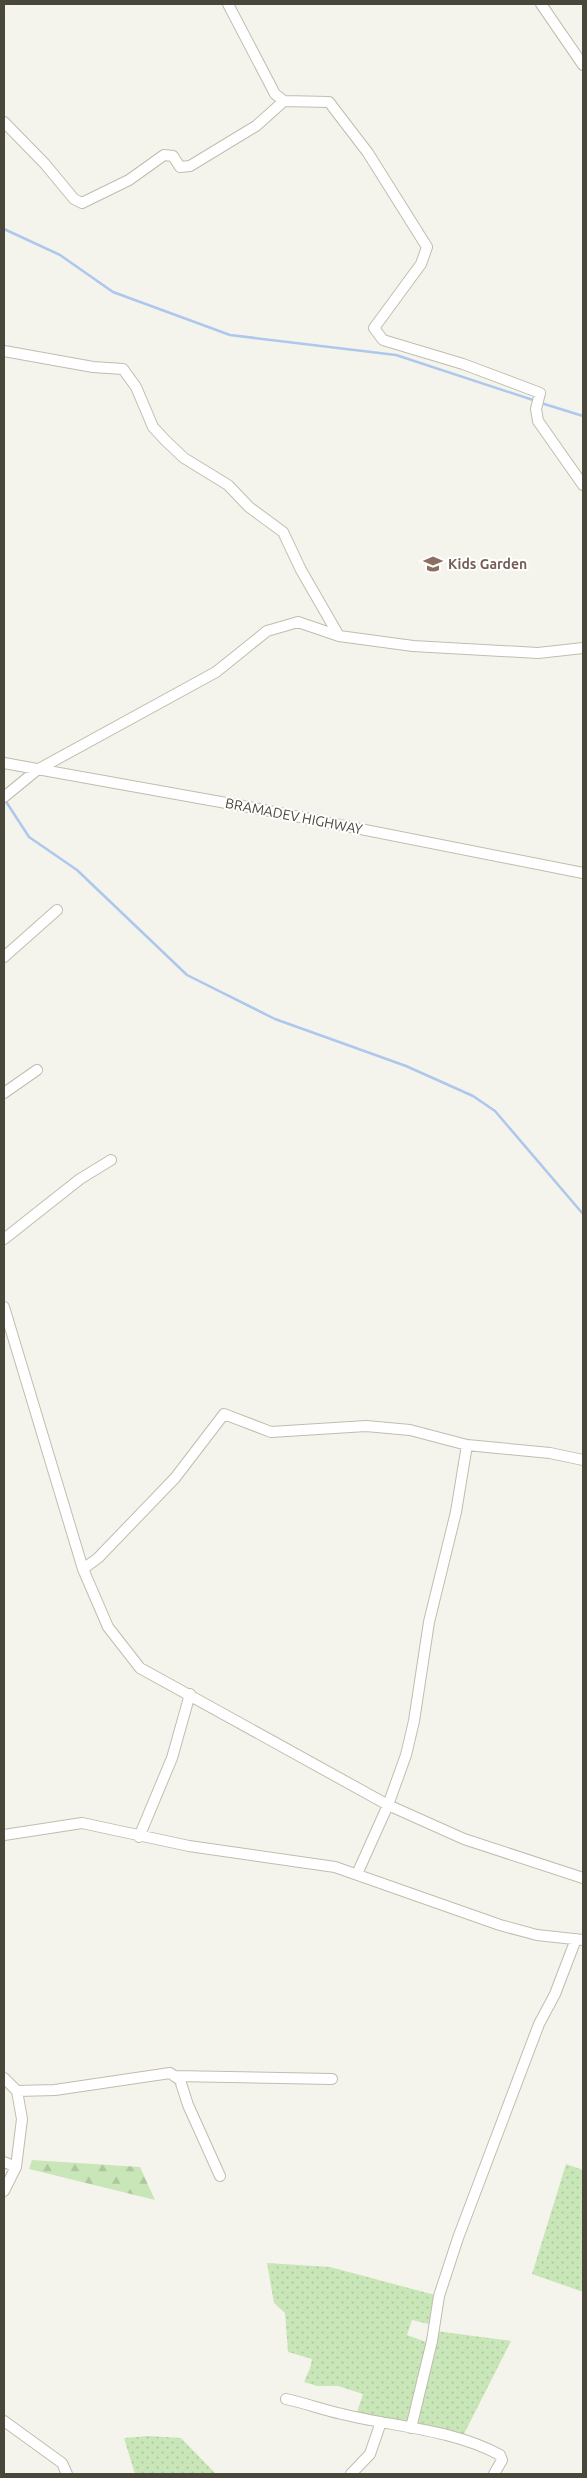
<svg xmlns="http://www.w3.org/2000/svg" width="587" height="2478" font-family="Ubuntu,sans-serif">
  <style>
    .grass { fill: url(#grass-dots) }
    .forest { fill: url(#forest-firs) }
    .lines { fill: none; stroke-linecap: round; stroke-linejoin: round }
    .stream { stroke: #adc7ed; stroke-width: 2.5 }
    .minor-casing { stroke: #c0bdaf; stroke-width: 12 }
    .minor { stroke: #fff; stroke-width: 10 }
    .labels { text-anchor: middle; stroke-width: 4; stroke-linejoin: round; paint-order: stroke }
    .education-label { font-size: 14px; font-weight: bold; fill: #785e54; stroke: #fff; text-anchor: start }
    .street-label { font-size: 14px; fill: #49463a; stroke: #fff }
  </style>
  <defs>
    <pattern id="grass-dots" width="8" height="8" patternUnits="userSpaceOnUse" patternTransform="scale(1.25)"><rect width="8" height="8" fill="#c9e6b8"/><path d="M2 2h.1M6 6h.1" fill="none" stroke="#aec79f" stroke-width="1.8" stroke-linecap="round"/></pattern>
    <pattern id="forest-firs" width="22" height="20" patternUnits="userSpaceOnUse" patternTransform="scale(1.25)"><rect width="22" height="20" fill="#c9e6b8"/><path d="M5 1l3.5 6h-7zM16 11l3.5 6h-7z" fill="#aec79f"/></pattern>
  </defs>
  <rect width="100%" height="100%" fill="#f5f4ec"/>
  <!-- grass -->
  <path class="grass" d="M566,2164L583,2170V2292L532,2274Z
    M267,2263L330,2267L435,2295L433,2325L412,2320L407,2335L429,2343L411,2427L356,2415L363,2394L338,2386H317L304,2382L310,2368L312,2359L288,2352L285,2313L274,2303Z
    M436,2331L511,2341L463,2436L413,2427Z
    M149,2436L181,2438L216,2474H135L124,2438Z"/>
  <!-- forest -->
  <path class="forest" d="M32,2160L140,2167L155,2200L29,2169Z"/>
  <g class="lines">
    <!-- stream -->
    <path class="stream" d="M4,229L60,255L113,292L230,335L396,355L536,401
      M541,403L583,416
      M5,800L29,837L77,870L187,975L275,1019L406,1066L473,1096L495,1111L583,1214"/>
    <!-- minor casing -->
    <g class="minor-casing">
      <path id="minor" d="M228,4L275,94L284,101L329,102L368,153L427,247L421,264L374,328L383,340L463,364L540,393L536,409L538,421L583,485
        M541,4L583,65
        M4,122L45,164L74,199L82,203L129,180L164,155L173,156L180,167L190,166L256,126L284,101
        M4,351L93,367L123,369L136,387L153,427L165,440L184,458L228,485L249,507L283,532L301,570L339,636
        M4,763L254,808L583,873
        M4,797L37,770L216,672L267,631L298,622L339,636L413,646L538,653L583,648
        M4,957L57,910
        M4,1093L37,1070
        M4,1239L80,1179L111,1160
        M4,1307L83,1569L108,1627L140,1668L388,1805L464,1839L583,1878
        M83,1569L98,1558L175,1478L224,1414L271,1432L366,1426L410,1430L467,1445L550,1453L583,1460
        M4,1835L82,1823L189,1846L335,1867L500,1925L537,1935L583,1940
        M139,1837L172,1758L190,1694
        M357,1874L388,1805L406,1755L414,1721L429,1622L456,1512L467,1445
        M174,2076L332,2079
        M4,2078L17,2091L22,2119L16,2167L4,2191
        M17,2091L55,2090L170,2073L180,2080L188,2105L220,2176
        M4,2162L16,2167
        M286,2399C305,2403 323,2410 342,2414C394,2427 452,2429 500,2455L502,2460L494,2474
        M4,2421L62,2463L67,2474
        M411,2428L432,2341L439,2296L458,2238L539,2024L555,1994L576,1939
        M351,2474L370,2454L381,2422"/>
    </g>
    <!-- minor -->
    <use href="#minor" class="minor"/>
  </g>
  <!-- icons -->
  <defs>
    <g id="school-bare" transform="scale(1.5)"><path d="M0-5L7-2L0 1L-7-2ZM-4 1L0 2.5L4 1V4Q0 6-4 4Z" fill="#8d6e63" stroke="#fff" stroke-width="2.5" paint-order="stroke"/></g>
  </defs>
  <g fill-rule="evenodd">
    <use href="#school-bare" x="433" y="564"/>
  </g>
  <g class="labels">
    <!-- education labels -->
    <g class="education-label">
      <text x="448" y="569">Kids Garden</text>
    </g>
    <!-- street labels -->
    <g class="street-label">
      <text transform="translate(294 816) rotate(11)" y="5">BRAMADEV HIGHWAY</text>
    </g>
  </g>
  <!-- border -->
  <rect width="587" height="2478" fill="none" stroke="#49463a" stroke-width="10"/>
</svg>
